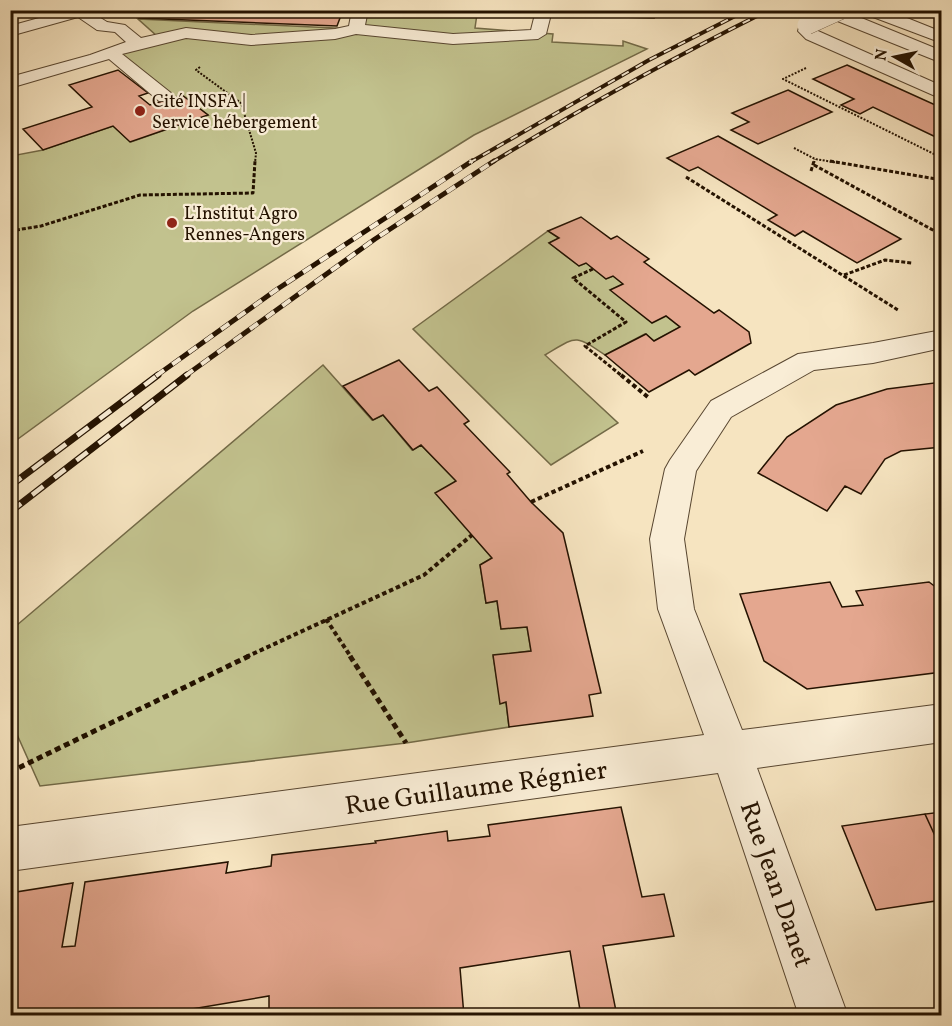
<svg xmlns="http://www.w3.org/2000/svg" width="952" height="1026" font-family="Vollkorn,serif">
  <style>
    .green { fill: #c2c28e; stroke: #736a47; stroke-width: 1.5 }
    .building { fill: #e4a78f; stroke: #241200; stroke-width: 1.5 }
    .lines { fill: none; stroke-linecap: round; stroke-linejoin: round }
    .service-casing { stroke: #584630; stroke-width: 2 }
    .minor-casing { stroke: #584630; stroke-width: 2 }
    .tertiary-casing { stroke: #584630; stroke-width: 2 }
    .path-far3 { stroke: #241200; stroke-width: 2; stroke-dasharray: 2 1.5; stroke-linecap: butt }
    .path-far2 { stroke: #241200; stroke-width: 3; stroke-dasharray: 4 2; stroke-linecap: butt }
    .path-far1 { stroke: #241200; stroke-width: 4; stroke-dasharray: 4.5 3; stroke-linecap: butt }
    .path { stroke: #241200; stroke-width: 5; stroke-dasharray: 6 4; stroke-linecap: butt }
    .service { fill: #f9edd6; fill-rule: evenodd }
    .minor { fill: #f9edd6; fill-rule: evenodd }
    .tertiary { fill: #f9edd6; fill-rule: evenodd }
    .rail-far2-casing { stroke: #241200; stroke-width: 4 }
    .rail-far1-casing { stroke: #241200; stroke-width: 5 }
    .rail-casing { stroke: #241200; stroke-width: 7 }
    .rail-far2 { stroke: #f9edd6; stroke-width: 2; stroke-dasharray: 8; stroke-linecap: butt }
    .rail-far1 { stroke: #f9edd6; stroke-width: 4; stroke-dasharray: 10; stroke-linecap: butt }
    .rail { stroke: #f9edd6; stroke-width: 4.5; stroke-dasharray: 14; stroke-linecap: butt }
    .minor-bridge-casing { stroke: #584630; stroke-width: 20; stroke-linecap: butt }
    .minor-bridge { stroke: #f9edd6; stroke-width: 19 }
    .poi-dot { fill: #8f2418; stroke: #f9edd6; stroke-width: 2 }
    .labels { text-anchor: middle; stroke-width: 4.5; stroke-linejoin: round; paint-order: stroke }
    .far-poi-label { font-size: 18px; fill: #241200; stroke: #f9edd6; text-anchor: start }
    .near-street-label { font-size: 26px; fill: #241200; stroke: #f9edd6 }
  </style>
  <rect width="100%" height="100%" fill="#f6e4c0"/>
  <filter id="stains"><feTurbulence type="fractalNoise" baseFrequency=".00333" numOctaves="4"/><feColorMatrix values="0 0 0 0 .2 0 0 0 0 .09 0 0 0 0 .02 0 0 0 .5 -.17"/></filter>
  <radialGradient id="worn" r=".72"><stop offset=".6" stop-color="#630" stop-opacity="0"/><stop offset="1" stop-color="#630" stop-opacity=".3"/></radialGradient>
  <!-- green -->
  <path class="green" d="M399,10L477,14L475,28L553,34L552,42L623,46V41L647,49L474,135L193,311L11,444V156L43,150L113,126L131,142L208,115L182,95L169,99L110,52L158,37L138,19L356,29L360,11Z
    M548,231L559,238L549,243L579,266L586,263L606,279L613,276L623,284L611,290L666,316L680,327L654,341L645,334L605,355C574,334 577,336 545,355L618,423L551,465L413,329Z
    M323,365L372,420L383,415L412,450L421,445L456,481L472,535L492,558L480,565L486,603L497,601L501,629L527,627L531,651L493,656L501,703L506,702L509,727L406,743L40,786L11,721L10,631Z"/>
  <!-- building -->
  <path class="building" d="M136,10H343L337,26L139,18L142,14H133Z
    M399,10H478L477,14Z
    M585,10H652L654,18L585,16Z
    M847,65L942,108V140L873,107L860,114L841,105L854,99L813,79Z
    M118,70L148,93L139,96L150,105L182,95L208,115L130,142L113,126L43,150L23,129L92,107L69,85Z
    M788,90L832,112L758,144L731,130L749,122L732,113Z
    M718,136L901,239L857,263L803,231L795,236L768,220L777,215L698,167L689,171L667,158Z
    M581,217L611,239L617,236L649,259L644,262L714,313L719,310L749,332L751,343L695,375L689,370L649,392L605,355L646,334L654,341L680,327L666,316L652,323L610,290L623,284L613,276L606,279L586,263L579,266L549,243L559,238L548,231Z
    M399,360L429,391L437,387L469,421L464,424L510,472L507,474L531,502L563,533L601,693L589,695L593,716L509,727L506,702L500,704L493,655L531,651L527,627L501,629L497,601L486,603L480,565L492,558L435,493L456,481L421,445L413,450L383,415L373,420L343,386Z
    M942,382V447L901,451L885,459L861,494L845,486L827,511L758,473L787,437L836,405L887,389Z
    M830,582L842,607L863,605L856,591L929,582L933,585L942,592V672L807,689L764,661L740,594Z
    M621,807L642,897L664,894L674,936L603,946L617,1016H581L570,951L460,968L464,1016H269V996L150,1016H10V893L73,883L62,947L75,946L85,882L228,862L226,873L271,866L272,855L376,843L375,841L447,831L448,841L490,836L488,825Z
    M942,812V851L925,814Z
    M925,814L942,851V900L876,910L842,826Z"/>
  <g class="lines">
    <!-- service casing -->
    <g class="service-casing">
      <path id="service" d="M68,10H88L107,22L125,25L141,38L186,28L251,35L335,29L349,26L352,10H368L365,25L453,34L531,30L536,10H552L546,34L538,39L453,44L356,34L335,39L251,45L186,38L122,54L171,93L174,97L171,101H159L109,59L10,88V77L90,55L126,42L115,32L97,30L78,17L10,36V26Z"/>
    </g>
    <!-- minor casing -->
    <g class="minor-casing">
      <path id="minor" d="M863,10H887L942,32V43L865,14Z
        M807,20L813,21L818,31L942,86V99L806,39L798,31L801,21Z
        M942,330V348L873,363L814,370L731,417L696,471L684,539L694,609L742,730L942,704V742L757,768L848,1016H799L718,773L10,871V827L704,735L658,609L650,539L665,469L670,460L711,401L798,354L873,343Z"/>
    </g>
    <!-- tertiary casing -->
    <g class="tertiary-casing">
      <path id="tertiary" d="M818,10H842L942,51V63L820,14Z"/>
    </g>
    <!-- path-far3 -->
    <path class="path-far3" d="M200,67L196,70L241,103L256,153L255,163
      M806,68L783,79L942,158
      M794,148L815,159L839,163
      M814,163L815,159"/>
    <!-- path-far2 -->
    <path class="path-far2" d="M830,161L942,180
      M814,165L942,235
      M811,171L814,161
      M686,177L898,310
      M10,231L41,226L140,195L253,193L255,161
      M593,269L573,278L626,322L585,346L622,376
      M844,275L885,260L912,263"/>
    <!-- path-far1 -->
    <path class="path-far1" d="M621,375L649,398
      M531,502L643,451
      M326,619L351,657
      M246,657L424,575L472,535"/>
    <!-- path -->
    <path class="path" d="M350,656L406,743
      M10,772L249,656"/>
    <!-- service -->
    <use href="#service" class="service"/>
    <!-- minor -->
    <use href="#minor" class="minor"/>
    <!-- tertiary -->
    <use href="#tertiary" class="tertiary"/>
    <!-- rail-far2 casing -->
    <g class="rail-far2-casing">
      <path id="rail-far2" d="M469,163L649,60L747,10
        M491,163C582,108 674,57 769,10"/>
    </g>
    <!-- rail-far1 casing -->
    <g class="rail-far1-casing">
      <path id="rail-far1" d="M156,376L276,290L472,161
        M185,376L375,239L494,161"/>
    </g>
    <!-- rail casing -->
    <g class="rail-casing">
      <path id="rail" d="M10,486L158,375
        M10,512L187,375"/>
    </g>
    <!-- rail-far2 -->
    <use href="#rail-far2" class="rail-far2"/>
    <!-- rail-far1 -->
    <use href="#rail-far1" class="rail-far1"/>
    <!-- rail -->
    <use href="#rail" class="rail"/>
    <!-- minor-bridge casing -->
    <g class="minor-bridge-casing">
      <path id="minor-bridge" d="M807,25L840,10"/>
    </g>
    <!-- minor-bridge -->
    <use href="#minor-bridge" class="minor-bridge"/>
  </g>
  <!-- markers -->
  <g class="poi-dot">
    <circle cx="140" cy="111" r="6"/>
    <circle cx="172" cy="223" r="6"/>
  </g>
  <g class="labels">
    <!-- far-poi labels -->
    <g class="far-poi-label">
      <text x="152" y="107">Cité INSFA |<tspan x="152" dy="21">Service hébergement</tspan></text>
      <text x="184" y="219">L'Institut Agro<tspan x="184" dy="21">Rennes-Angers</tspan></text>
    </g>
    <!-- near-street labels -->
    <g class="near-street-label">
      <text transform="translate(476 787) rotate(-8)" y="9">Rue Guillaume Régnier</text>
      <text transform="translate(777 884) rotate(71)" y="9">Rue Jean Danet</text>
    </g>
  </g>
  <!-- margin -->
  <rect width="952" height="1026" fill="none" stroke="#f6e4c0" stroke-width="36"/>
  <rect x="12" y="12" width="928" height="1002" fill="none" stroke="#241200" stroke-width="3"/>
  <rect x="18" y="18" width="916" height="990" fill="none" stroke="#241200" stroke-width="1.5"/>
  <!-- north arrow -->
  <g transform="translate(895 57) rotate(279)" stroke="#f9edd6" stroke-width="4.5" paint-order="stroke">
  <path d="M0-4.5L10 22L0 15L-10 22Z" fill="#241200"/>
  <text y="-9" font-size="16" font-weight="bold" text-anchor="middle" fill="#241200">N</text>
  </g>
  <rect width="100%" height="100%" filter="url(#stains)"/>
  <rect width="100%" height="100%" fill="url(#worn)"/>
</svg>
